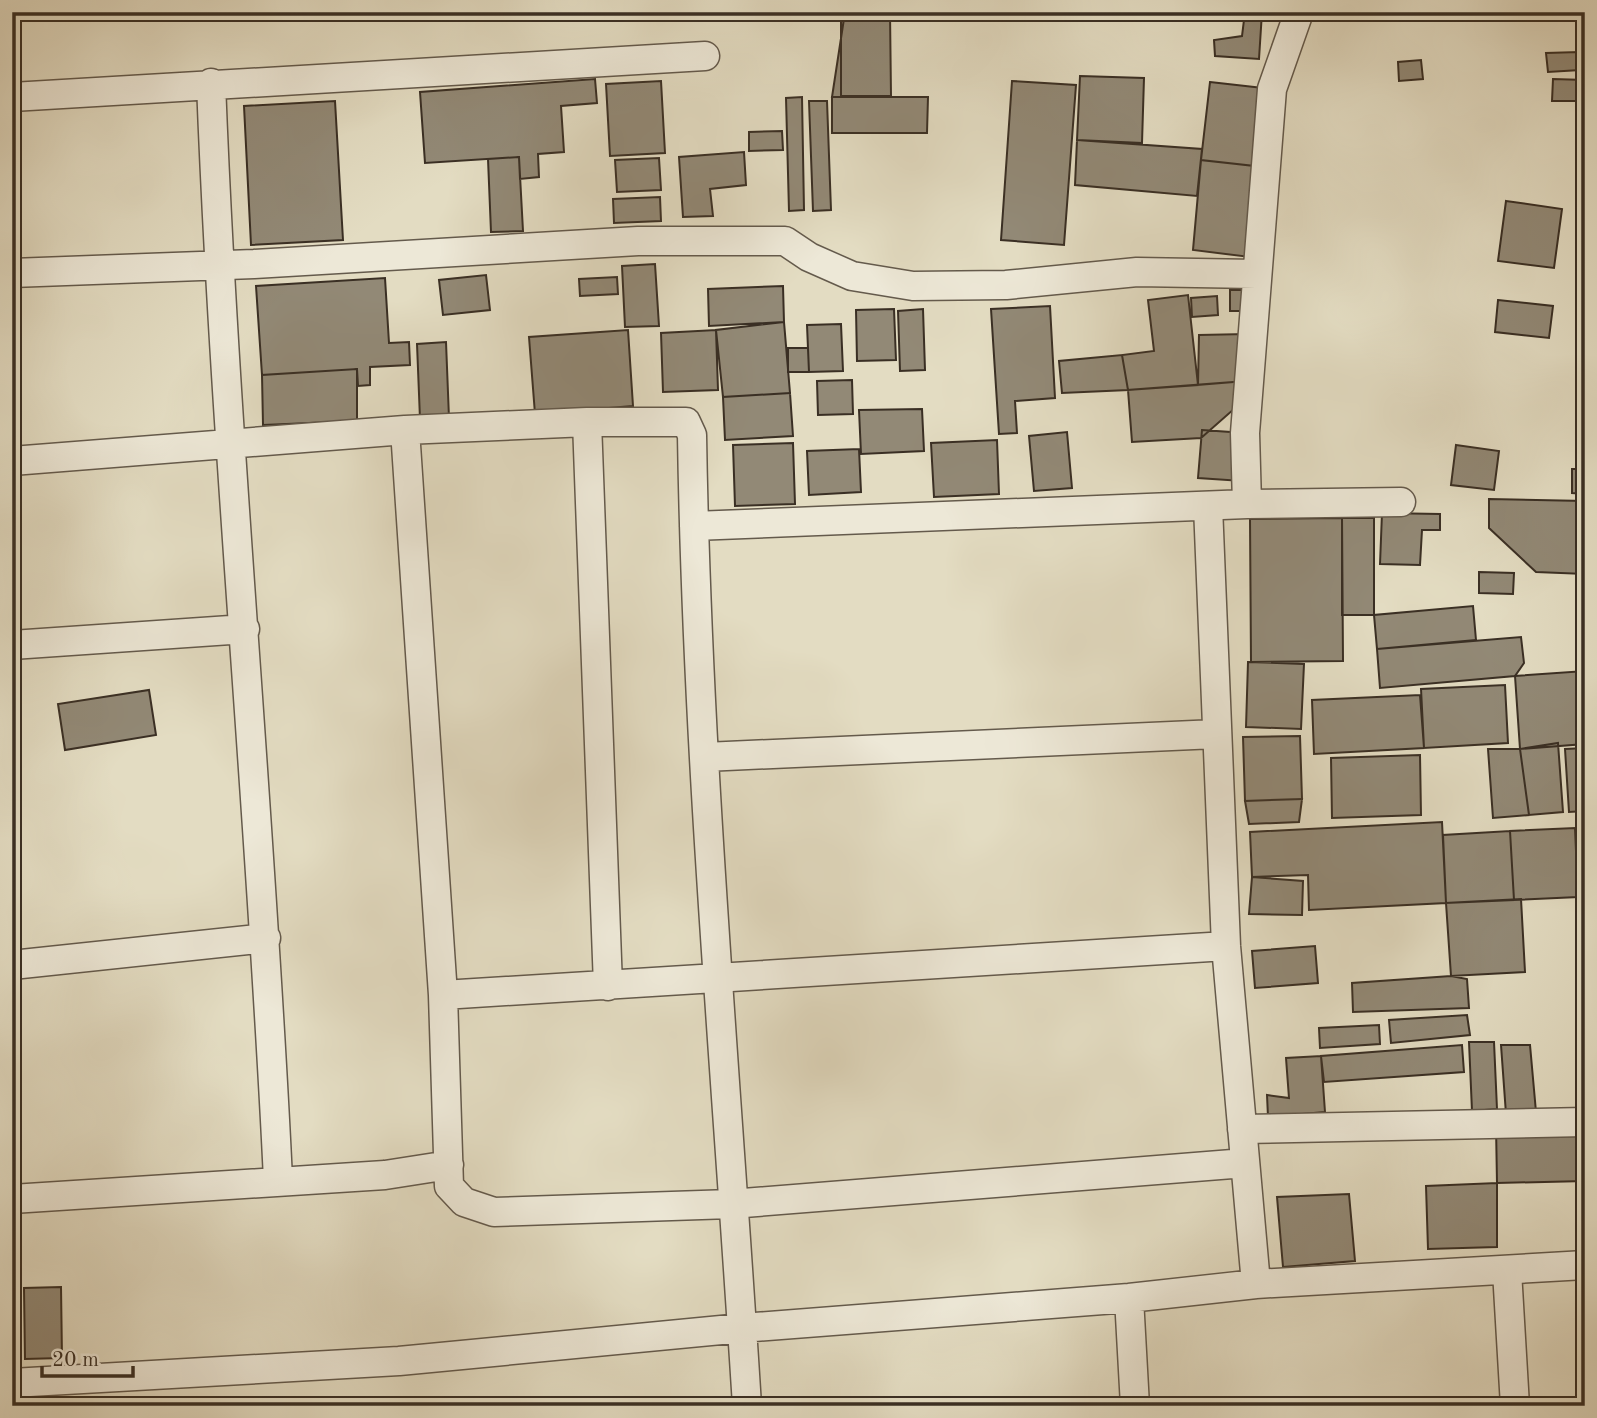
<svg xmlns="http://www.w3.org/2000/svg" width="1597" height="1418" font-family="'Old Standard TT',serif">
  <style>
    .building { fill: #928976; stroke: #3a2f24; stroke-width: 2 }
    .lines { fill: none; stroke-linecap: round; stroke-linejoin: round }
    .street-casing { stroke: #645a4c; stroke-width: 31 }
    .street { stroke: #ede8d7; stroke-width: 28 }
  </style>
  <rect width="100%" height="100%" fill="#e3dcc2"/>
  <filter id="stains"><feTurbulence type="fractalNoise" baseFrequency=".00286" numOctaves="4"/><feColorMatrix values="0 0 0 0 .2 0 0 0 0 .09 0 0 0 0 .02 0 0 0 .5 -.17"/></filter>
  <radialGradient id="worn" r=".72"><stop offset=".6" stop-color="#630" stop-opacity="0"/><stop offset="1" stop-color="#630" stop-opacity=".3"/></radialGradient>
  <!-- building -->
  <path class="building" d="M841,12H890L891,96H841Z
    M845,12H890L891,96L832,97Z
    M1245,12H1262L1259,59L1215,56L1214,40L1242,36Z
    M1579,52L1580,70L1548,72L1546,53Z
    M1421,60L1423,79L1399,81L1398,62Z
    M1080,76L1144,78L1142,143L1077,140Z
    M595,79L597,103L561,106L564,152L538,154L539,177L520,179L519,157L425,163L420,92Z
    M1553,79L1585,80V101H1552Z
    M661,81L665,153L610,156L606,84Z
    M1012,81L1076,85L1064,245L1001,240Z
    M1210,82L1272,89L1263,167L1201,160Z
    M802,97L804,210L789,211L786,98Z
    M832,97H928L927,133H832Z
    M335,101L343,240L251,245L244,106Z
    M809,101H827L831,210L813,211Z
    M782,131L783,150L749,151V132Z
    M1077,140L1202,149L1197,196L1075,185Z
    M744,152L746,185L710,189L713,216L683,217L679,157Z
    M519,157L523,231L491,232L488,159Z
    M659,158L661,190L617,192L615,160Z
    M1201,160L1263,167L1250,257L1193,250Z
    M660,197L661,221L614,223L613,199Z
    M1506,201L1562,209L1554,268L1498,261Z
    M655,264L659,326L625,327L622,266Z
    M486,275L490,310L443,315L439,280Z
    M617,277L618,294L580,296L579,279Z
    M385,278L389,343L409,342L410,365L370,367V385L358,386L357,369L262,375L256,286Z
    M783,286L784,322L709,326L708,289Z
    M1230,290H1248L1249,311H1230Z
    M1188,295L1198,385L1128,390L1122,355L1154,351L1148,300Z
    M1217,296L1218,315L1192,317L1191,298Z
    M1498,300L1553,306L1549,338L1495,332Z
    M1050,306L1055,398L1015,401L1017,433L999,434L991,309Z
    M894,309L896,360L857,361L856,310Z
    M923,309L925,370L900,371L898,311Z
    M784,322L790,393L723,397L716,330Z
    M841,324L843,371L809,372L807,325Z
    M628,330L633,406L535,414L529,337Z
    M716,330L718,390L663,392L661,333Z
    M1247,334L1245,381L1198,385L1199,335Z
    M446,342L449,418L420,419L417,344Z
    M788,348H808L809,372H788Z
    M1122,355L1128,390L1062,393L1059,361Z
    M357,369V421L263,425L262,375Z
    M852,380L853,414L818,415L817,381Z
    M1245,381L1234,409L1201,438L1132,442L1128,390Z
    M790,393L793,436L725,440L723,397Z
    M922,409L924,451L861,454L859,410Z
    M1202,430L1245,433L1242,481L1198,478Z
    M1067,432L1072,488L1034,491L1029,436Z
    M997,440L999,494L934,497L931,443Z
    M793,443L795,504L735,506L733,445Z
    M1456,445L1499,451L1494,490L1451,485Z
    M859,449L861,492L809,495L807,451Z
    M1572,469H1585V494L1572,493Z
    M1489,499L1585,501V574L1536,572L1489,528Z
    M1382,513L1440,514V530H1422L1420,565L1380,564Z
    M1342,518L1343,661L1251,662L1250,519Z
    M1342,518H1374V615H1342Z
    M1479,572L1514,573L1513,594L1479,593Z
    M1473,606L1476,640L1377,649L1374,615Z
    M1521,637L1524,663L1515,676L1380,688L1377,649Z
    M1248,662L1304,664L1301,729L1246,727Z
    M1585,671V744L1520,749L1515,676Z
    M1505,685L1508,743L1424,748L1421,689Z
    M149,690L156,735L65,750L58,704Z
    M1420,695L1424,748L1314,754L1312,700Z
    M1300,736L1302,799L1245,801L1243,737Z
    M1558,743L1563,812L1529,815L1520,749Z
    M1585,748V811L1569,812L1565,749Z
    M1488,749H1520L1529,815L1493,818Z
    M1420,755L1421,815L1332,818L1331,758Z
    M1302,799L1299,822L1249,824L1245,801Z
    M1442,822L1446,903L1309,910L1308,875L1252,877L1250,832Z
    M1575,828L1578,897L1514,900L1510,831Z
    M1510,831L1514,900L1446,903L1443,835Z
    M1252,877L1303,881L1302,915L1249,914Z
    M1521,899L1525,972L1451,976L1446,903Z
    M1315,946L1318,983L1255,988L1252,951Z
    M1451,976L1467,979L1469,1008L1353,1012L1352,983Z
    M1467,1015L1470,1035L1391,1043L1389,1020Z
    M1379,1025L1380,1044L1320,1048L1319,1028Z
    M1469,1042H1494L1497,1109L1472,1111Z
    M1462,1045L1464,1072L1324,1082L1321,1056Z
    M1501,1045H1530L1536,1112L1506,1114Z
    M1321,1056L1325,1112L1268,1117L1267,1095L1289,1098L1286,1058Z
    M1585,1124V1181L1497,1183L1496,1126Z
    M1497,1183V1247L1428,1249L1426,1186Z
    M1349,1194L1355,1261L1283,1267L1277,1197Z
    M16,1286L21,1360H12V1287Z
    M61,1287L62,1358L25,1359L24,1288Z"/>
  <g class="lines">
    <!-- street casing -->
    <g class="street-casing">
      <path id="street" d="M211,83C225,449 261,814 278,1180
        M12,97L705,56
        M12,273L254,264L638,241H785L809,257L852,276L913,286L1006,285L1137,272L1256,274
        M587,422L608,986
        M405,430L443,995L449,1186L464,1202L494,1212L731,1204L1245,1163
        M12,461L405,430L587,422H686L692,435C697,759 727,1082 747,1406
        M1247,504L1245,433L1272,89L1299,12
        M1208,506L1226,946L1256,1284
        M694,526L1247,504L1401,502
        M12,645L245,629
        M705,757L1216,734
        M12,965L266,938
        M443,995L1226,946
        M1242,1129L1585,1122
        M12,1199L385,1175L449,1165
        M1507,1271L1515,1406
        M1129,1298L1135,1406
        M12,1383L399,1361L742,1328L1129,1298L1256,1284L1585,1265"/>
    </g>
    <!-- street -->
    <use href="#street" class="street"/>
  </g>
  <!-- margin -->
  <rect width="1597" height="1418" fill="none" stroke="#e3dcc2" stroke-width="42"/>
  <rect x="14" y="14" width="1569" height="1390" fill="none" stroke="#3a2f24" stroke-width="3.5"/>
  <rect x="21" y="21" width="1555" height="1376" fill="none" stroke="#3a2f24" stroke-width="2"/>
  <!-- scale -->
  <path d="M42 1366v10h91v-10" fill="none" stroke="#3a2f24" stroke-width="3.5"/>
  <text x="52" y="1366" font-size="21" fill="#3a2f24" stroke="#ede8d7" stroke-width="5" paint-order="stroke">20 m</text>
  <rect width="100%" height="100%" filter="url(#stains)"/>
  <rect width="100%" height="100%" fill="url(#worn)"/>
</svg>
